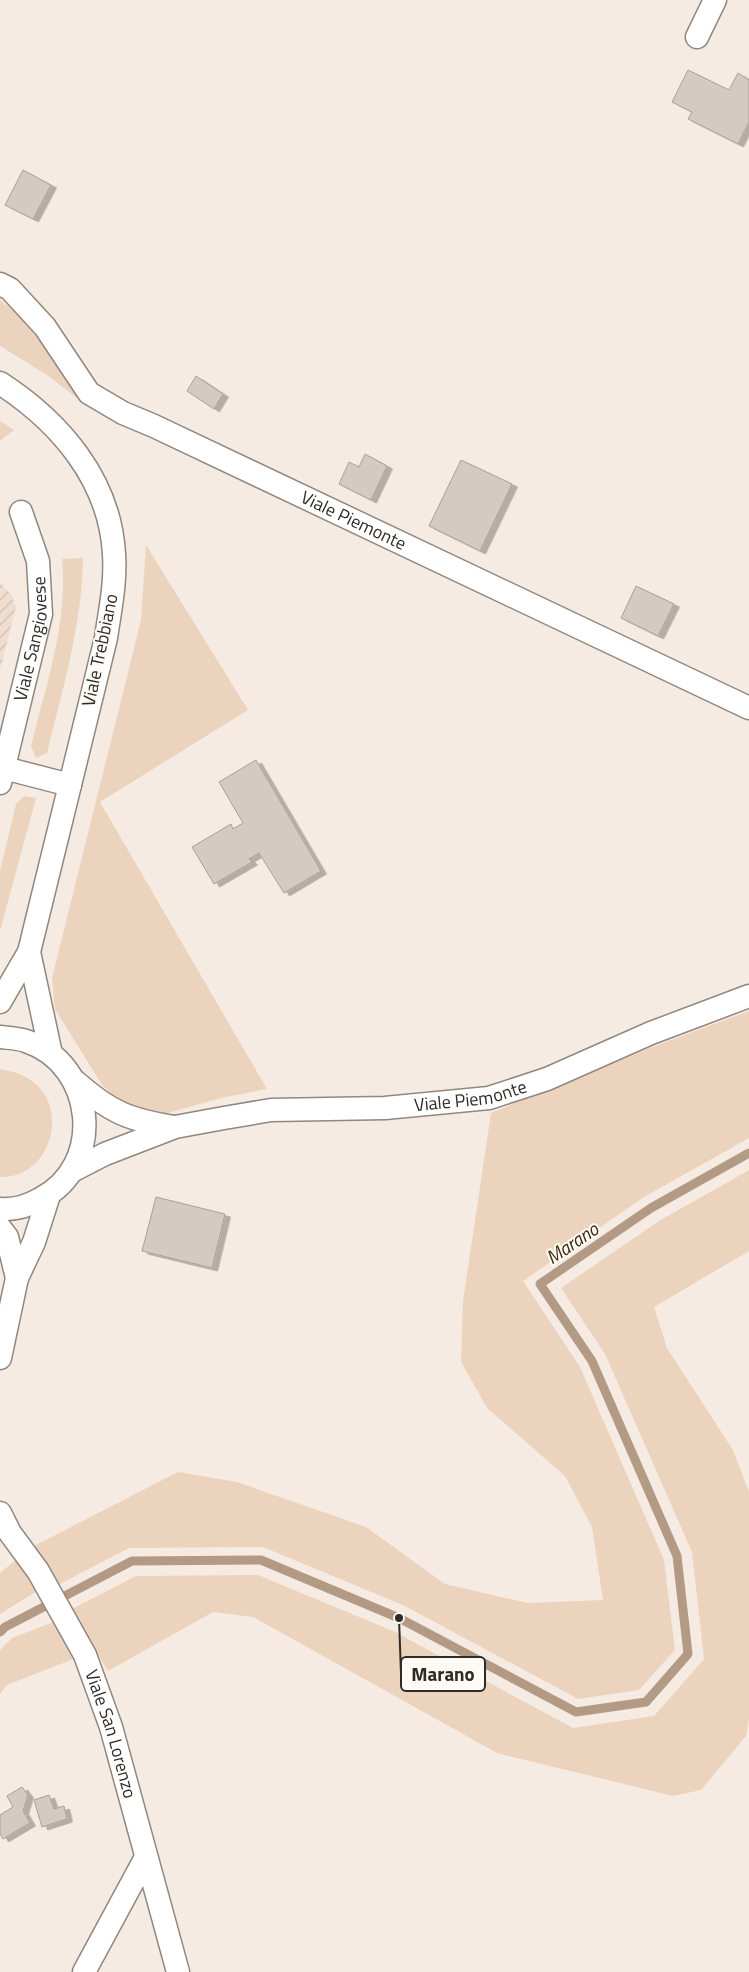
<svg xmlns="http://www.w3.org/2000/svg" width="749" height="1972" font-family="'Titillium Web',sans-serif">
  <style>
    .industrial { fill: url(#industrial-furrows) }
    .grass { fill: #ecd3be }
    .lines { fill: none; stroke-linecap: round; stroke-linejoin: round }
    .stream { stroke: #b39a84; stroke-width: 9 }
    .building { fill: #d5cac1; stroke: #a99f96; filter: url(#shadow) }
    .minor-casing { stroke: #91877e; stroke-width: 25 }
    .minor { stroke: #fff; stroke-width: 22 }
    .labels { text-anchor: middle; stroke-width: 4; stroke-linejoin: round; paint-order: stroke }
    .street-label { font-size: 18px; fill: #2e2a26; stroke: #fefaf6 }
    .water-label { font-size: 19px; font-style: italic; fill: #412608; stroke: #fefaf6 }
    .leader { fill: none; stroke: #2e2a26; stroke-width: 2 }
    .callout-dot { fill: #2e2a26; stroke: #fefaf6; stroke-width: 2 }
    .callout { fill: #fefaf6; stroke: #2e2a26; stroke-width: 2 }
    .callout-label { font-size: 19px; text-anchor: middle; font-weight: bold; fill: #2e2a26 }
  </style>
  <defs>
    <pattern id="industrial-furrows" width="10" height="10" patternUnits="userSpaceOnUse" patternTransform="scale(1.25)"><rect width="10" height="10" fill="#efded0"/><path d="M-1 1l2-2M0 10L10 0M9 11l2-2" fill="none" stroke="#cdbfb2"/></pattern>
    <filter id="shadow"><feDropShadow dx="5.5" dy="3" stdDeviation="0" flood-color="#0004"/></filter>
  </defs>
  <rect width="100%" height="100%" fill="#f6ebe2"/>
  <!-- industrial -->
  <path class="industrial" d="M0,583L11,594L16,607L0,670Z"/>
  <!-- grass -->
  <path class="grass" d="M0,300L34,327L82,402L47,375L0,346Z
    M0,421L14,430L0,441Z
    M146,545L248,710L100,802L267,1089L221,1098L164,1114L142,1112L121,1102L102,1085L55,1009L52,978L141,620Z
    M83,558C82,625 63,688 47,753L36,758L31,746C46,685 68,623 62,559Z
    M24,796L36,798L0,931V871L16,804Z
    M749,1011V1138L644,1197L523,1281L580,1367L664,1560L675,1650L639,1690L578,1699L405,1606L263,1547L129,1548L56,1586L34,1546L178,1472L237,1482L366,1527L445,1584L528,1603L603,1600L592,1527L565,1476L487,1408L461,1362L463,1301L491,1113L655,1046Z
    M0,1069C11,1071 20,1073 29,1079C72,1106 51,1179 0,1177Z
    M749,1170V1251L654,1307L667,1348L733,1450L749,1492V1718L746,1736L701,1790L673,1796L497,1753L253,1617L213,1612L108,1671L70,1610L136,1576L258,1575L393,1631L573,1728L654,1716L704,1659L692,1552L605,1354L561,1288L659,1221Z
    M17,1559L37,1591L0,1614V1573Z
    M56,1621L76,1658L7,1685L0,1694V1650L12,1638Z"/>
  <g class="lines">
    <!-- stream -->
    <path class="stream" d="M0,1632L5,1627L132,1561L261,1560L399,1618L576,1712L646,1702L688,1654L677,1556L592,1361L540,1284L651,1208L749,1153"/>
  </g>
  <!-- building -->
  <path class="building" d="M688,70L729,90L738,73L749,80V122L738,144L688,119L692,112L672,102Z
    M23,170L51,185L33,219L5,205Z
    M196,376L223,394L214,409L187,391Z
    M365,454L387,466L371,500L339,484L349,462L359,467Z
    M461,460L512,484L480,551L429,526Z
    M636,586L674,604L658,636L621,618Z
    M256,760L321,871L284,893L259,853L249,859L252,862L214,884L192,847L231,824L233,829L243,823L219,782Z
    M156,1197L225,1214L212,1268L142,1251Z
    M22,1787L28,1795L23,1811L30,1823L3,1839L0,1834V1815L13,1807L7,1796Z
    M49,1795L54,1809L64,1806L67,1819L42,1827L34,1800Z"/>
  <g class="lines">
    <!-- minor casing -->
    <g class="minor-casing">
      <g id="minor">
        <path d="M697,37L715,0"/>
        <path id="s1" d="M0,284L10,289L45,327L89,393L123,413L154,426L749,708"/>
        <path d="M0,383C60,422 110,480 114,554C116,583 110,610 106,638L29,952L0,1002"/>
        <path d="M4,768L70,785"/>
        <path id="s2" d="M0,783L41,614L38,561L21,512"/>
        <path d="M29,952L51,1054"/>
        <path d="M0,1037C8,1038 18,1038 26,1041C96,1064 106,1166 40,1199C28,1206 14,1210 0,1209"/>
        <path d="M76,1082C110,1112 129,1120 174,1127"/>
        <path id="s3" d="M72,1171L105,1154L175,1127L224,1118L271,1110L385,1108L489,1098L547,1079L651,1033L749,996"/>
        <path d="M0,1228L7,1237L17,1278"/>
        <path d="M0,1358L17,1278L34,1242L49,1195"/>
        <path id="s4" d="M0,1513L10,1533L38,1571L85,1655L111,1727L178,1972"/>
        <path d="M84,1972L145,1859"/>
      </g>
    </g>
    <!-- minor -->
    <use href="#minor" class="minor"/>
  </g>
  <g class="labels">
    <!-- street labels -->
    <g class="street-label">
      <text dy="6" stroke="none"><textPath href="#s1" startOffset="436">Viale Piemonte</textPath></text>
      <text dy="6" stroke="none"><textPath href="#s2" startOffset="148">Viale Sangiovese</textPath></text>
      <text transform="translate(100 650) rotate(-78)" y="6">Viale Trebbiano</text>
      <text dy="6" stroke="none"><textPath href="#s3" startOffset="410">Viale Piemonte</textPath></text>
      <text dy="6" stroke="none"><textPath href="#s4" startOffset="249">Viale San Lorenzo</textPath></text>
    </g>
    <!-- water labels -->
    <g class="water-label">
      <text transform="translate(572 1243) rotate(-34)" y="7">Marano</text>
    </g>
  </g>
  <!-- callouts -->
  <path class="leader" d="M399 1618L401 1674"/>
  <circle class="callout-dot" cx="399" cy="1618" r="5"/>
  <rect class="callout" x="401" y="1657" width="84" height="34" rx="5"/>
  <g class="callout-label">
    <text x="443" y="1681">Marano</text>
  </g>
</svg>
